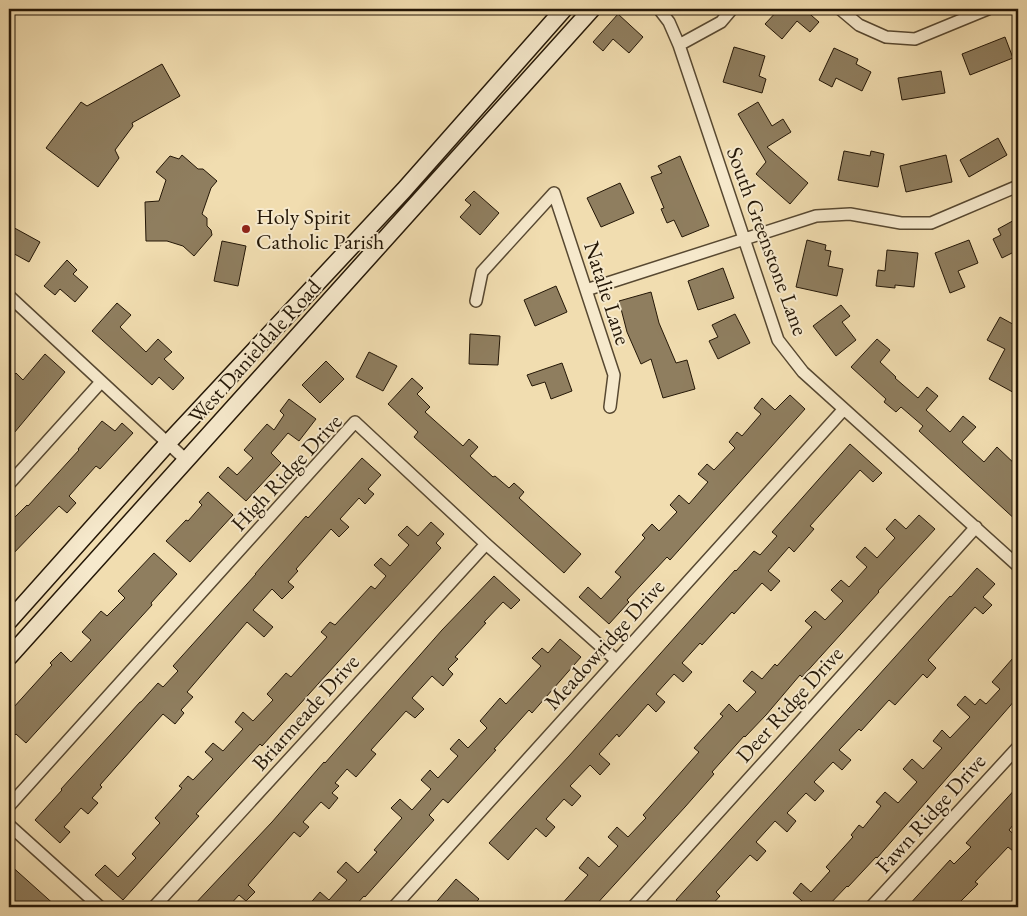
<svg xmlns="http://www.w3.org/2000/svg" width="1027" height="916" font-family="'EB Garamond',serif">
  <style>
    .building { fill: #8f7e5f; stroke: #241707 }
    .lines { fill: none; stroke-linecap: round; stroke-linejoin: round }
    .street-casing { stroke: #574831; stroke-width: 14 }
    .secondary-casing { stroke: #241707; stroke-width: 19 }
    .street { stroke: #f6e9cc; stroke-width: 11 }
    .secondary { stroke: #f6e9cc; stroke-width: 16 }
    .poi-dot { fill: #8f2418; stroke: #f6e9cc; stroke-width: 2 }
    .labels { text-anchor: middle; stroke-width: 4; stroke-linejoin: round; paint-order: stroke }
    .poi-label { font-size: 22px; fill: #241707; stroke: #f6e9cc; text-anchor: start }
    .street-label { font-size: 22px; fill: #241707; stroke: #f6e9cc }
  </style>
  <rect width="100%" height="100%" fill="#f1ddb0"/>
  <filter id="stains"><feTurbulence type="fractalNoise" baseFrequency=".004" numOctaves="4"/><feColorMatrix values="0 0 0 0 .2 0 0 0 0 .09 0 0 0 0 .02 0 0 0 .5 -.17"/></filter>
  <radialGradient id="worn" r=".72"><stop offset=".6" stop-color="#630" stop-opacity="0"/><stop offset="1" stop-color="#630" stop-opacity=".3"/></radialGradient>
  <!-- building -->
  <path class="building" d="M779,9H804L819,22L810,32L797,21L782,39L765,24Z
    M618,14L643,37L629,53L613,39L603,51L593,42Z
    M1005,37L1013,58L970,75L962,54Z
    M734,47L765,56L759,76L766,79L762,93L723,82Z
    M834,48L858,59L856,64L871,72L862,91L836,78L832,87L819,80Z
    M162,64L180,96L132,123L133,126L115,150L119,158L98,187L46,148L81,102L87,106Z
    M941,71L945,93L902,100L898,78Z
    M758,102L772,126L783,119L791,132L767,147L808,183L790,204L756,174L766,162L738,114Z
    M998,138L1007,155L969,177L960,160Z
    M844,151L870,156L871,151L884,154L878,187L838,180Z
    M182,155L198,169H203L217,181L211,188L202,214L207,218V226L211,230L212,235L194,256L183,246L167,241H146L145,202L159,201L166,180L156,172L170,156L179,159Z
    M946,155L952,182L906,192L900,166Z
    M680,156L709,226L682,237L674,220L667,223L661,209L664,208L651,177L662,173L658,166Z
    M620,183L634,213L601,227L587,198Z
    M474,191L499,213L480,235L460,217L471,205L465,200Z
    M1018,218V250L1002,258L993,239L1001,235L998,229Z
    M9,225L40,242L29,262L9,251Z
    M807,240L826,245L825,250L831,251L828,266L843,269L837,296L796,287Z
    M969,240L978,263L958,271L965,287L950,293L935,253Z
    M222,241L246,246L238,286L214,281Z
    M887,250L918,253L914,287L895,285V288L876,286L878,270L885,271Z
    M67,260L77,270L73,274L88,287L75,302L60,289L55,295L44,286Z
    M723,268L734,298L698,310L688,281Z
    M556,286L567,312L535,326L524,300Z
    M651,292L659,323L676,363L687,360L695,389L663,398L651,359L641,364L627,332L619,301Z
    M117,303L131,315L120,327L146,352L158,339L172,352L164,359L184,378L173,390L159,377L152,385L92,331Z
    M841,305L850,316L842,322L856,340L836,356L813,326Z
    M735,314L750,343L718,359L709,341L718,337L712,325Z
    M1000,317L1018,327V395L989,379L1005,349L987,340Z
    M470,334L500,336L498,365L469,364Z
    M877,339L890,350L880,362L896,377L895,378L918,398L927,387L938,396L926,410L950,432L963,416L976,427L962,442L984,462L997,447L1018,467V522L919,431L923,426L901,407L896,412L884,402L886,399L851,367Z
    M369,352L397,366L383,391L356,377Z
    M45,354L65,372L9,439V381L16,373L23,380Z
    M326,361L344,379L320,403L302,385Z
    M562,363L572,391L551,399L545,382L532,386L527,375Z
    M412,378L423,388L417,394L430,407L425,412L463,446L469,439L478,447L470,456L493,477L495,476L509,488L514,483L524,492L519,498L581,554L564,573L414,437L418,432L388,404Z
    M790,395L805,409L670,560L667,557L627,600L629,602L609,624L579,597L588,587L601,599L621,577L615,572L645,538L642,535L652,524L659,531L677,512L670,505L679,495L689,504L708,482L698,474L707,464L714,470L735,448L729,442L737,432L742,436L761,414L754,408L762,398L775,410Z
    M289,399L316,419L299,441L288,433L271,453L281,463L246,501L219,477L228,467L237,475L253,458L244,450L267,424L274,430L284,415L280,411Z
    M102,421L115,431L122,423L133,433L100,469L96,466L69,496L76,503L67,513L59,506L9,558V523L27,505L28,506L79,450L78,449Z
    M850,444L882,473L873,482L860,470L810,526L814,529L794,552L789,547L768,571L780,581L771,591L762,583L734,614L732,612L702,645L700,643L682,663L692,672L683,682L674,674L656,694L665,702L656,712L648,704L619,737L617,734L599,754L610,764L600,775L590,765L570,786L581,796L572,806L564,799L546,819L555,827L546,837L536,828L508,860L489,843L569,756L735,570L736,571L754,551L760,555L777,536L772,532Z
    M362,458L381,475L368,489L374,494L365,504L359,498L340,519L349,527L339,537L331,529L296,569L298,571L288,582L294,587L282,599L272,589L253,610L273,627L264,637L247,622L187,692L193,697L181,710L184,713L175,724L163,714L100,785L102,787L92,798L98,803L88,814L81,808L64,827L70,832L60,843L35,820L62,790L61,789L140,702H141L158,683L163,687L178,671L173,666L256,574H255L306,516L308,518Z
    M208,492L233,515L190,562L166,541L186,520L188,521L202,505L199,502Z
    M919,515L935,529L878,591L879,592L802,677L800,675L766,715L745,737L744,736L712,772L714,774L685,807L594,907H559L588,875L579,868L588,857L599,867L618,846L608,837L617,827L628,837L646,818L643,815L699,752L694,748L723,716L720,714L729,704L737,712L756,692L743,681L752,671L762,679L775,664L777,666L812,627L805,621L815,611L825,620L843,601L831,590L841,580L849,587L867,567L856,557L865,547L877,558L895,538L886,529L895,519L906,529Z
    M431,522L444,534L436,543L441,548L262,746L260,744L196,814L199,816L123,900L95,875L105,865L118,877L136,858L132,854L160,823L155,818L182,788L179,786L188,776L193,780L213,759L205,752L213,743L223,751L243,729L235,722L243,712L253,721L273,700L267,694L286,673L291,677L327,637L321,632L330,622L335,625L371,586L375,589L386,576L374,565L381,558L390,566L409,545L398,535L407,526L418,536Z
    M154,553L177,574L151,603L152,605L26,743L16,734L9,741V704L13,708L52,665L50,663L61,652L71,662L91,640L82,632L101,611L107,616L125,598L118,591Z
    M977,568L995,584L983,597L992,605L983,614L975,607L928,660L936,668L927,678L923,674L895,705L889,700L861,731L859,729L839,750L851,760L842,770L833,762L814,782L824,791L815,801L806,793L787,813L796,821L787,832L775,821L756,842L766,851L757,861L750,855L716,892L720,896L710,907H685L676,900L950,596L951,597Z
    M494,576L520,600L511,609L503,602L484,622L486,623L455,657L458,659L448,669L453,674L443,686L432,676L412,698L424,709L415,718L406,711L371,750L376,754L356,777L347,769L335,783L339,786L332,793L338,798L329,809L321,802L303,822L309,827L300,837L294,832L248,885L255,892L246,901L239,895L228,907H192L272,822L324,762L325,763L442,630Z
    M560,639L581,657L532,713L529,710L494,749L496,750L448,803L443,799L429,815L434,820L365,897L364,896L354,907H307L320,892L329,900L347,880L337,872L346,862L358,873L377,852L374,850L402,818L391,808L400,799L412,810L431,789L421,780L430,770L438,778L458,756L450,749L459,739L468,748L487,728L480,721L500,698L506,704L541,666L532,658L542,648L548,653Z
    M1013,658L1018,663V696L1010,706L877,858L876,857L848,887L847,886L827,907H809L793,893L801,883L811,892L830,871L826,867L853,837L851,835L859,825L863,828L881,806L876,802L885,792L898,803L917,782L903,769L912,759L923,769L942,748L933,741L942,730L950,738L970,717L957,705L965,696L975,705L980,699L986,704L1000,689L992,682Z
    M1018,786V819L1009,830L1018,838V845L1013,851L1008,847L975,882L978,884L955,907H907L950,860L954,864L971,847L966,843Z
    M9,864L57,907H9Z
    M456,879L479,899L472,907H432Z"/>
  <g class="lines">
    <!-- street casing -->
    <g class="street-casing">
      <path id="street" d="M659,9L669,22L679,45L778,340L803,372L1018,566
        M840,9L859,25L886,37L915,39L988,9
        M679,45L721,22L732,9
        M586,290L816,216L850,214L901,223H931L1018,186
        M9,296L186,460
        M476,301L482,272L554,193L614,375L610,407
        M9,484L101,382
        M9,806L355,422L486,544L616,660
        M9,825L100,907
        M154,907L486,544
        M394,907L844,409
        M633,907L976,527
        M871,907L1018,747"/>
    </g>
    <!-- secondary casing -->
    <g class="secondary-casing">
      <path id="secondary" d="M9,621L168,443L404,190L564,9
        M9,657L592,9"/>
    </g>
    <!-- street -->
    <use href="#street" class="street"/>
    <!-- secondary -->
    <use href="#secondary" class="secondary"/>
  </g>
  <!-- markers -->
  <circle class="poi-dot" cx="246" cy="229" r="5"/>
  <g class="labels">
    <!-- poi labels -->
    <g class="poi-label">
      <text x="256" y="224">Holy Spirit<tspan x="256" dy="25">Catholic Parish</tspan></text>
    </g>
    <!-- street labels -->
    <g class="street-label">
      <text transform="translate(768 241) rotate(70)" y="8">South Greenstone Lane</text>
      <text transform="translate(608 293) rotate(72)" y="8">Natalie Lane</text>
      <text transform="translate(254 351) rotate(-48)" y="8">West Danieldale Road</text>
      <text transform="translate(286 472) rotate(-47)" y="8">High Ridge Drive</text>
      <text transform="translate(604 644) rotate(-48)" y="8">Meadowridge Drive</text>
      <text transform="translate(789 704) rotate(-48)" y="8">Deer Ridge Drive</text>
      <text transform="translate(305 712) rotate(-48)" y="8">Briarmeade Drive</text>
      <text transform="translate(930 813) rotate(-48)" y="8">Fawn Ridge Drive</text>
    </g>
  </g>
  <!-- margin -->
  <rect width="1027" height="916" fill="none" stroke="#f1ddb0" stroke-width="30"/>
  <rect x="10" y="10" width="1007" height="896" fill="none" stroke="#241707" stroke-width="2.5"/>
  <rect x="15" y="15" width="997" height="886" fill="none" stroke="#241707"/>
  <rect width="100%" height="100%" filter="url(#stains)"/>
  <rect width="100%" height="100%" fill="url(#worn)"/>
</svg>
